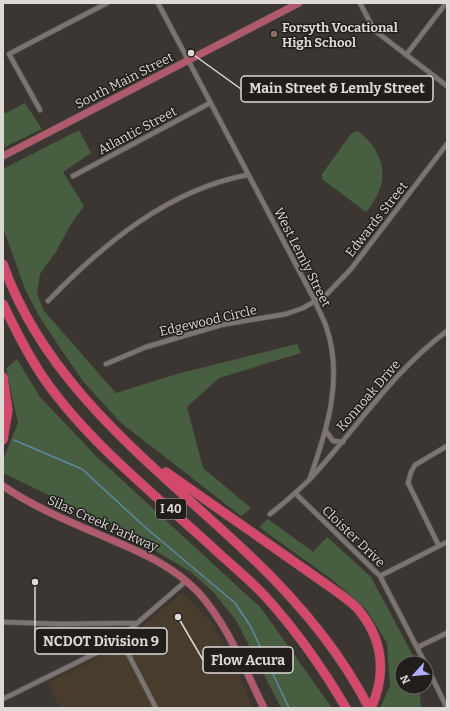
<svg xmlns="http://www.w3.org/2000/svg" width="450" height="711" font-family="Bitter,serif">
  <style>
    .commercial { fill: #483d2d }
    .green { fill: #485e40 }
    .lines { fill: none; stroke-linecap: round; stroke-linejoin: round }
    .stream { stroke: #5d88a7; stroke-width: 1.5 }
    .street-casing { stroke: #57524f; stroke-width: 6 }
    .primary-casing { stroke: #57524f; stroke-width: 8 }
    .highway-casing { stroke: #57524f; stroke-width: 10 }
    .street { stroke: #7b7470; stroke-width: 4.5 }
    .primary { stroke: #af5a6d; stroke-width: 7 }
    .highway { stroke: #d2496b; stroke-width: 9 }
    .education-dot { fill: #8d6e63; stroke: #211e1c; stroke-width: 1.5 }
    .labels { text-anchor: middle; stroke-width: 3; stroke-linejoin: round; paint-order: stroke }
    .shield { fill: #211e1c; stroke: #a4a19e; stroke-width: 1 }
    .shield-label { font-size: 12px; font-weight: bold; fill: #dcd9d6 }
    .poi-label { font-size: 13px; font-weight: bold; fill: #dcd9d6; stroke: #211e1c; text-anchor: start }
    .street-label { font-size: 13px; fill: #dcd9d6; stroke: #211e1c }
    .leader { fill: none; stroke: #dcd9d6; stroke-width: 1.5 }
    .callout-dot { fill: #dcd9d6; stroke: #211e1c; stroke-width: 1.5 }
    .callout { fill: #211e1c; stroke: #dcd9d6; stroke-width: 1.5 }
    .callout-label { font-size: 14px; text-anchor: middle; font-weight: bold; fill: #dcd9d6 }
  </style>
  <rect width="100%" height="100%" fill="#3c3632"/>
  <!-- commercial -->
  <path class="commercial" d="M183,593L211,622L231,658L253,708H60L48,683L108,653Z"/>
  <!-- green -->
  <path class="green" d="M25,103L42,129L3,148V112L6,113Z
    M79,130L91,153L63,172L84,206L71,224L56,252L40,274L37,293L44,311L116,393L177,374L297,344L301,353L219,378L187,407L203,468L251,508L241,516L120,422L83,381L60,348L39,316L25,289L3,228V169Z
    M358,131C388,155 390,184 366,212L322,179V174L351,134Z
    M17,359L40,397L97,457L261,608L332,708H281L237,622L214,593L191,572L115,527L3,473V460L18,423L6,369Z
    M268,519L313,552L327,537L371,577L417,663H402V687H426V680L429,686L420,694L421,708H380L390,686L387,643L366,609L334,581L259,527Z"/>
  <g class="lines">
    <!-- stream -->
    <path class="stream" d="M14,440L82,469L146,528L235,603L251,627L289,708"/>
    <!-- street casing -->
    <g class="street-casing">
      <path id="street" d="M158,3L315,301C318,309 323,318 326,326C344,378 327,430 310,478
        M360,3L374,30L447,86
        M406,55L446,3
        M40,110L9,54L107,3
        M73,176L210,103
        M48,301C103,244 168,190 247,175
        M106,364L146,347L221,325L286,314L303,308L326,295L351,269L447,144
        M326,431L333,441L343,442
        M295,493L380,576L425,663
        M270,514C284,503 298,491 311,478C356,429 393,371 447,331
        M439,546L408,483L411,472L415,465L447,446
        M380,576L447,542
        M3,622L59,624L137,623
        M120,638L156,708
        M418,647L447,633
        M426,665L447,708
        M3,699L102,650L120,638L186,581"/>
    </g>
    <!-- primary casing -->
    <g class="primary-casing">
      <path id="primary" d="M3,156L299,3
        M3,486C37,509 75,524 112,540C143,553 174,567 198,592C228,625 244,668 264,708"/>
    </g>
    <!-- highway casing -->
    <g class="highway-casing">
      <path id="highway" d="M3,264C46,387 155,466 246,552C294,597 339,649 369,708
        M3,304C14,327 25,349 39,371C81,436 153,493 211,546C228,562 248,578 264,595C296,630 322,667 346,708
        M3,377L8,410L3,440
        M166,472L333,589C341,595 350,601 357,608C383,638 387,673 371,708"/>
    </g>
    <!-- street -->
    <use href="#street" class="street"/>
    <!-- primary -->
    <use href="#primary" class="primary"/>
    <!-- highway -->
    <use href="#highway" class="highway"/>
  </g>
  <!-- markers -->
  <circle class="education-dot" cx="274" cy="34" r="4"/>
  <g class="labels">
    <!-- shield labels -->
    <rect class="shield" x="156" y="499" width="30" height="20" rx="3"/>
    <g class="shield-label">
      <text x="171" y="513">I 40</text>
    </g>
    <!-- poi labels -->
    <g class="poi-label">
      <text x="282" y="32">Forsyth Vocational<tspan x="282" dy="15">High School</tspan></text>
    </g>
    <!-- street labels -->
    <g class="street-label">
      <text transform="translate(124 80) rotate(-27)" y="5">South Main Street</text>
      <text transform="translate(137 130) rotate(-28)" y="5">Atlantic Street</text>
      <text transform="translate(376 219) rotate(-52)" y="5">Edwards Street</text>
      <text transform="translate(303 257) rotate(63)" y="5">West Lemly Street</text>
      <text transform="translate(208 320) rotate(-13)" y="5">Edgewood Circle</text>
      <text transform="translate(368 395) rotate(-49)" y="5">Konnoak Drive</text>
      <text transform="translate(103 523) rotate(24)" y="5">Silas Creek Parkway</text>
      <text transform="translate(354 536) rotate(44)" y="5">Cloister Drive</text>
    </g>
  </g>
  <!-- callouts -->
  <path class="leader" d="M191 53L241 89M35 582L35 641M178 617L203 660"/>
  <g class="callout-dot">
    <circle cx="191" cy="53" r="4"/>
    <circle cx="35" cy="582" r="4"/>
    <circle cx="178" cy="617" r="4"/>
  </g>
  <g class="callout">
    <rect x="241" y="76" width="192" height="26" rx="4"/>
    <rect x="35" y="628" width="132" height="26" rx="4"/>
    <rect x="203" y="647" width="90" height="26" rx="4"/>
  </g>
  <g class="callout-label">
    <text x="337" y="93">Main Street &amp; Lemly Street</text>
    <text x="101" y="646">NCDOT Division 9</text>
    <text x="248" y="665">Flow Acura</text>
  </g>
  <!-- border -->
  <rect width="450" height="711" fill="none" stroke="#dcd9d6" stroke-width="8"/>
  <!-- north arrow -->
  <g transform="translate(414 675) rotate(243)"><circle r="19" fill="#211e1c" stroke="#6c6966"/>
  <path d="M0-3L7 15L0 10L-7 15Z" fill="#b2adfa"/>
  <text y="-6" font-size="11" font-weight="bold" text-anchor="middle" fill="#dcd9d6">N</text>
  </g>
</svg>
